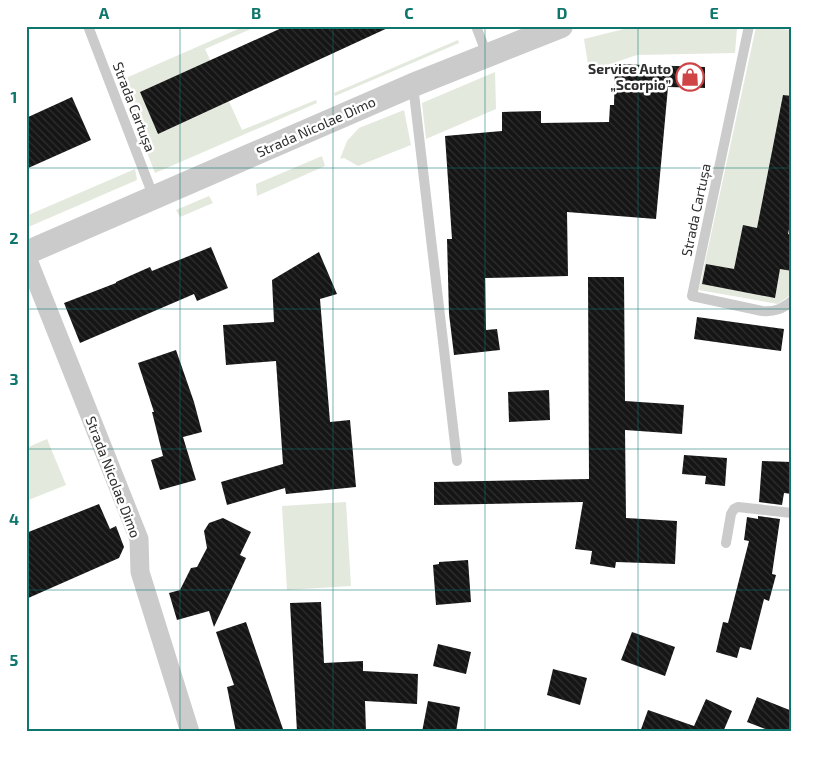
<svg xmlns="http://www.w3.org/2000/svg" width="818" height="758" font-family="'Exo 2',sans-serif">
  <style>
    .green { fill: #e3e9dd }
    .building { fill: url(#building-back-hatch) }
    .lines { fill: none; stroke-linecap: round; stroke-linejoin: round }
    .service { stroke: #cbcbcb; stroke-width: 10 }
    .minor { stroke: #cbcbcb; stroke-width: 19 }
    .tertiary { stroke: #cbcbcb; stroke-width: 24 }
    .grid { fill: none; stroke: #0f766e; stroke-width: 1; stroke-opacity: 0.55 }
    .labels { text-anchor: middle; stroke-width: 5; stroke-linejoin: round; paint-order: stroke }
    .poi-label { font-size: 14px; font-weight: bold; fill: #2e2e2e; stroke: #fff; text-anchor: end }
    .street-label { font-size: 14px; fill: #2e2e2e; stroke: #fff }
    .neatline { fill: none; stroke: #0f766e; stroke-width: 2 }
    .grid-label { font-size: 16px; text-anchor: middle; font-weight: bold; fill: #0f766e }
  </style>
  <defs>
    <pattern id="building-back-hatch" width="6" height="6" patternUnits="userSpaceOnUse" patternTransform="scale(1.25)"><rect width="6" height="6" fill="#151515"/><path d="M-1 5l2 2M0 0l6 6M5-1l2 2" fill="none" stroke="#2f2f2f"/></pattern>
  </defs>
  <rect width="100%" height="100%" fill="#fff"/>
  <!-- green -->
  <path class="green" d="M245,26H258L205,49L242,130L316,100L317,103L155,173L119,81Z
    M700,26L737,28L735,53L637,55L589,71L584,39L628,28Z
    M756,27L792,30V294L778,304L699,290Z
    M458,40L459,43L335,96L334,93Z
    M495,72L496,109L426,139L422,103Z
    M404,110L411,145L358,166L344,158L340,159L347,141L359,128Z
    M322,156L325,166L257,196L256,184Z
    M135,169L137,180L26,228V216Z
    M209,196L213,203L180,217L176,210Z
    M47,439L66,485L26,501V448Z
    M346,502L351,586L287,590L282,506Z"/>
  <!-- building -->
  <path class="building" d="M286,26H392L158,134L140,92Z
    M615,64L705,67V88L668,87L656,219L567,212L568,276L485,278L486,330L497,329L500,350L454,355L449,314L447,239H452L445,136L502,131V112L541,111V123L609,122L610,105H614Z
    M783,95L792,96V215L788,234L792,235V271L780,269L775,298L702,284L706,264L734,269L743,225L757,228Z
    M72,97L91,140L26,169V118Z
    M211,247L228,288L197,301L194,294L80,343L64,303L116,283V282L150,267L152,271Z
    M319,252L337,294L320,299L330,422L350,420L356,487L286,494L285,488L227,505L221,482L283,464L276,361L226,365L223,325L274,322L272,280Z
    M588,277H624L625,401L684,405L682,434L625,430L626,518L677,521L675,564L616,562L615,568L590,564L592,551L575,549L583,502L434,505V482L589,479Z
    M697,317L784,329L781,351L694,339Z
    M176,350L194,402L202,432L183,437L196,480L160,490L151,460L163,456L152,412H154L138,363Z
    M549,390L550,420L509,422L508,392Z
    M684,455L727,458L725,486L705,484L706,476L682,474Z
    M762,461L792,462V494L784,493L782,505L759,502Z
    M99,504L110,529L116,526L124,547L119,558L26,599V533Z
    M758,516L780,519L772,574L776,575L769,601L764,599L751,650L740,647L737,658L716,652L723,622L728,623L749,541L744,540L747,517L758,519Z
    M223,518L251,532L240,555L246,558L214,627L209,611L177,620L169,593L180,590L191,568L197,567L207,548L204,531L209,523Z
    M468,560L471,602L436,605L433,565L439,564V562Z
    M321,602L324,663L363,661V671L418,674L417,704L365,701L366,732H297L290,603Z
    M246,622L284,732H236L227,687L234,685L216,632Z
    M632,632L675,647L665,676L621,660Z
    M438,644L471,652L466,674L433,666Z
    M553,669L587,678L580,705L547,695Z
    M757,697L792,711V732H773L747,722Z
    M706,699L732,711L723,732H640L648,710L694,726Z
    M428,701L460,707L456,732H422Z"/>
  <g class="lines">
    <!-- service -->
    <path class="service" d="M88,26L154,198
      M476,26L487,55
      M749,26L692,296L762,311C775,312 782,309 792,301
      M413,85L457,461
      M726,543L731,514L734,509L738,507L792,513"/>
    <!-- minor -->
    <path class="minor" d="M26,255L139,539L140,572L190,732"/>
    <!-- tertiary -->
    <path class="tertiary" d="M26,253L413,85L561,26"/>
  </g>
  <!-- grid -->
  <path class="grid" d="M180,26V732M333,26V732M485,26V732M638,26V732M26,168H792M26,309H792M26,449H792M26,590H792"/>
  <!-- icons -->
  <defs>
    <g id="shop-ring" transform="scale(1.4375)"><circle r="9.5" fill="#fff" stroke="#cf4545" stroke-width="1.5"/><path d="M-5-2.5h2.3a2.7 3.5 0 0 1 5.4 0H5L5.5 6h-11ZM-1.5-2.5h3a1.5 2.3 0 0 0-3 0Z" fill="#cf4545"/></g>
  </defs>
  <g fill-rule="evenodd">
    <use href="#shop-ring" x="690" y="77"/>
  </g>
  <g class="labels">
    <!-- poi labels -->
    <g class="poi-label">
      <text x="671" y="74">Service Auto<tspan x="671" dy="16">„Scorpio”</tspan></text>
    </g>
    <!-- street labels -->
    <g class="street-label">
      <text transform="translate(134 107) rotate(69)" y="5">Strada Cartușa</text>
      <text transform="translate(316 127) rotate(-24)" y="5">Strada Nicolae Dimo</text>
      <text transform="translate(696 210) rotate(-78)" y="5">Strada Cartușa</text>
      <text transform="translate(113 477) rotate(69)" y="5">Strada Nicolae Dimo</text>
    </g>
  </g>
  <!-- border -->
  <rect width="818" height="758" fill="none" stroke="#ffffff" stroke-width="55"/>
  <rect x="28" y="28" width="762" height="702" class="neatline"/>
  <g class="grid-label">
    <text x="104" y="19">A</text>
    <text x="256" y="19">B</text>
    <text x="409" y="19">C</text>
    <text x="562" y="19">D</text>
    <text x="714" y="19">E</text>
    <text x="14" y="103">1</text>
    <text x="14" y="244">2</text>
    <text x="14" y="385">3</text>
    <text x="14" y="525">4</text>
    <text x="14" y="666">5</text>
  </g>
</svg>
